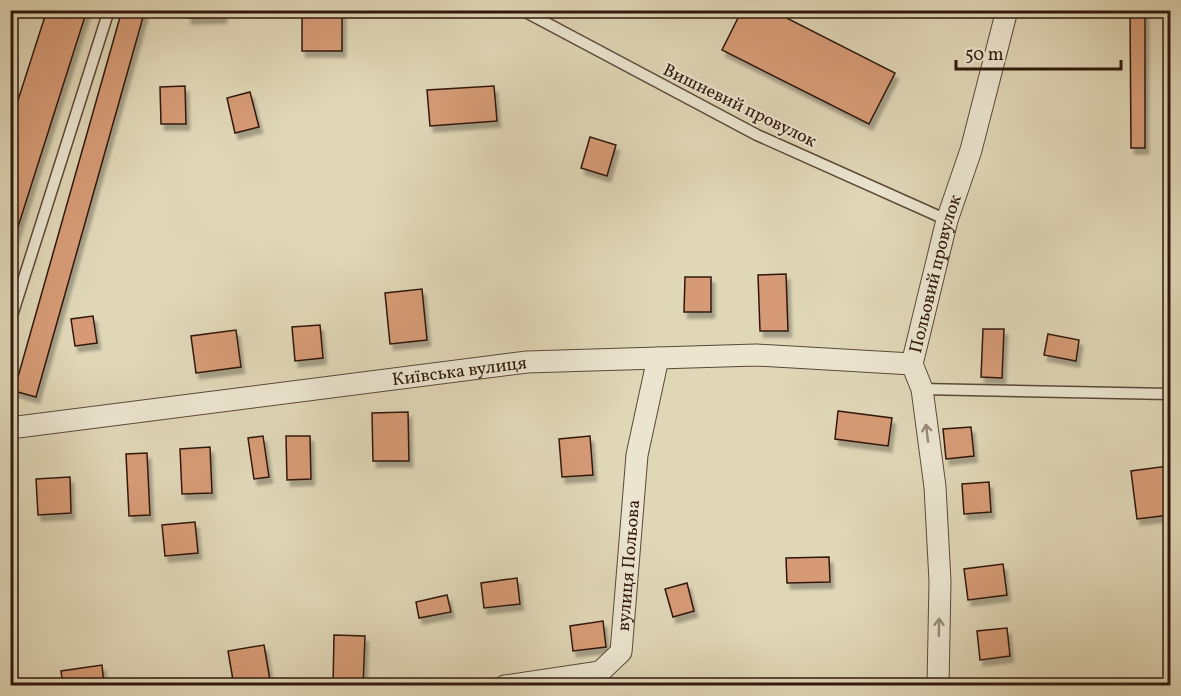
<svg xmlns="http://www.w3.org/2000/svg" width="1181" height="696" font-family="Vollkorn,serif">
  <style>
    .building { fill: #d69b76; stroke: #30180c; stroke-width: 1.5; filter: url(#shadow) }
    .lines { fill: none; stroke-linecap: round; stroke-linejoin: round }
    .service-casing { stroke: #5c4837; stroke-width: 13 }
    .minor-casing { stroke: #5c4837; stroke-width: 23 }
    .service { stroke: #ebe5d0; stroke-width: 10 }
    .minor { stroke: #ebe5d0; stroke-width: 21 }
    .oneway { stroke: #978978 }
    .labels { text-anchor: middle; stroke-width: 4.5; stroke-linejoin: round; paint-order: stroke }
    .street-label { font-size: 18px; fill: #30180c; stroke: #ebe5d0 }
  </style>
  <defs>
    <filter id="shadow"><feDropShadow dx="3.5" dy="6" stdDeviation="1.5" flood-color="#0004"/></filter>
  </defs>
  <rect width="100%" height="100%" fill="#e0d7b7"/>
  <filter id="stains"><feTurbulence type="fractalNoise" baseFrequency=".00333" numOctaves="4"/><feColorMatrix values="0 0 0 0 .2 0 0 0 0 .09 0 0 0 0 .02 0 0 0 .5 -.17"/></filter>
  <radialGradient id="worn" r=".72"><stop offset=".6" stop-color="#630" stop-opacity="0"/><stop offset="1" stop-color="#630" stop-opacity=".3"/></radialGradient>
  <!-- building -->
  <path class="building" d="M47,10H87L10,252V125Z
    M122,10H145L36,397L14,391Z
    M188,10H223V17L188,18Z
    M302,10H342V51H302Z
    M742,10H771L895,73L869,124L722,50Z
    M1130,10H1145V148H1131Z
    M185,86L186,124H161L160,87Z
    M494,86L497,121L430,126L427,90Z
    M250,92L259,127L235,133L227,98Z
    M590,137L616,145L607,176L581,168Z
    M786,274L788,331H760L758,275Z
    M685,277H711V312H684Z
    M422,289L427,340L390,344L385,293Z
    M93,316L97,343L75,346L71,319Z
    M320,325L323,358L295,361L292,327Z
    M983,329H1004L1002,378L981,377Z
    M236,330L241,367L196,373L191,336Z
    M1048,334L1079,340L1076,361L1044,355Z
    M838,411L892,418L888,446L835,439Z
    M408,412L409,461H373L372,413Z
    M971,427L974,456L946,459L943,429Z
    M263,436L269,477L254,479L248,438Z
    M286,436H310L311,479L287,480Z
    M590,436L593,475L562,477L559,439Z
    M210,447L212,493L182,494L180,449Z
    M147,453L150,515L129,516L126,454Z
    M1168,466L1170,485V515L1137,519L1131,471Z
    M70,477L71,513L38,515L36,479Z
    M989,482L991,512L964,514L962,484Z
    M195,522L198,553L165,556L162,525Z
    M829,557L830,582L787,583L786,558Z
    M1003,564L1007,595L968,600L964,569Z
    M517,578L520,604L484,608L481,583Z
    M687,583L694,611L673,617L665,589Z
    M447,595L451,612L419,618L416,602Z
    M603,621L606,647L573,651L570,626Z
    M1007,628L1010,656L980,660L977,631Z
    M334,635L365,636L363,686H333Z
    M264,645L271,686H234L228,651Z
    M102,665L104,686H63L61,671Z"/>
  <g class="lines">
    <!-- service casing -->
    <g class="service-casing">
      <path id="service" d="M522,10L757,135L947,220
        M10,322L109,10
        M922,389L1170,394"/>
    </g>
    <!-- minor casing -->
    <g class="minor-casing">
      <g id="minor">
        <path id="s1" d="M10,428L527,362L756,355L912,364"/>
        <path id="s2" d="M505,686L600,672L621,652L637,455L658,358"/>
        <path id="s3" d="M938,686L940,581L935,487L922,389L912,364L947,220L971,150L1007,10"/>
      </g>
    </g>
    <!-- service -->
    <use href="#service" class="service"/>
    <!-- minor -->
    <use href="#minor" class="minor"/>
  </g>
  <!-- one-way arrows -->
  <defs><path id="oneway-shaft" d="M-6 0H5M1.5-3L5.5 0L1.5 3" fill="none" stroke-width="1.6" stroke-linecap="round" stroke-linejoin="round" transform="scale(1.5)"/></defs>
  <g class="oneway">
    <use href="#oneway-shaft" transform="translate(927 433) rotate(-97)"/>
    <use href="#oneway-shaft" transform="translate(939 627) rotate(-89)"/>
  </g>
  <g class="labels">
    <!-- street labels -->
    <g class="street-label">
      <text transform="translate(740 105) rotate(26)" y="6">Вишневий провулок</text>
      <text dy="6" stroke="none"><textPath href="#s3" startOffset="418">Польовий провулок</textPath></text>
      <text dy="6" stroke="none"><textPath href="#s1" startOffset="453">Київська вулиця</textPath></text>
      <text dy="6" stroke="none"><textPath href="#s2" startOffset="212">вулиця Польова</textPath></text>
    </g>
  </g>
  <!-- margin -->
  <rect width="1181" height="696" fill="none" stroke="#e0d7b7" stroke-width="36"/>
  <rect x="12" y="12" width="1157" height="672" fill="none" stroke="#30180c" stroke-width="3"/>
  <rect x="18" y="18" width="1145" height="660" fill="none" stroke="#30180c" stroke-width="1.5"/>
  <!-- scale -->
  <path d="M956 60v9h165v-9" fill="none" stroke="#30180c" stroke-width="3"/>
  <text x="965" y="60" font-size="18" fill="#30180c" stroke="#ebe5d0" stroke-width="4.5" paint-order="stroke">50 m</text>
  <rect width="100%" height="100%" filter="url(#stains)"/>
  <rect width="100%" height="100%" fill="url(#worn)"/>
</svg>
